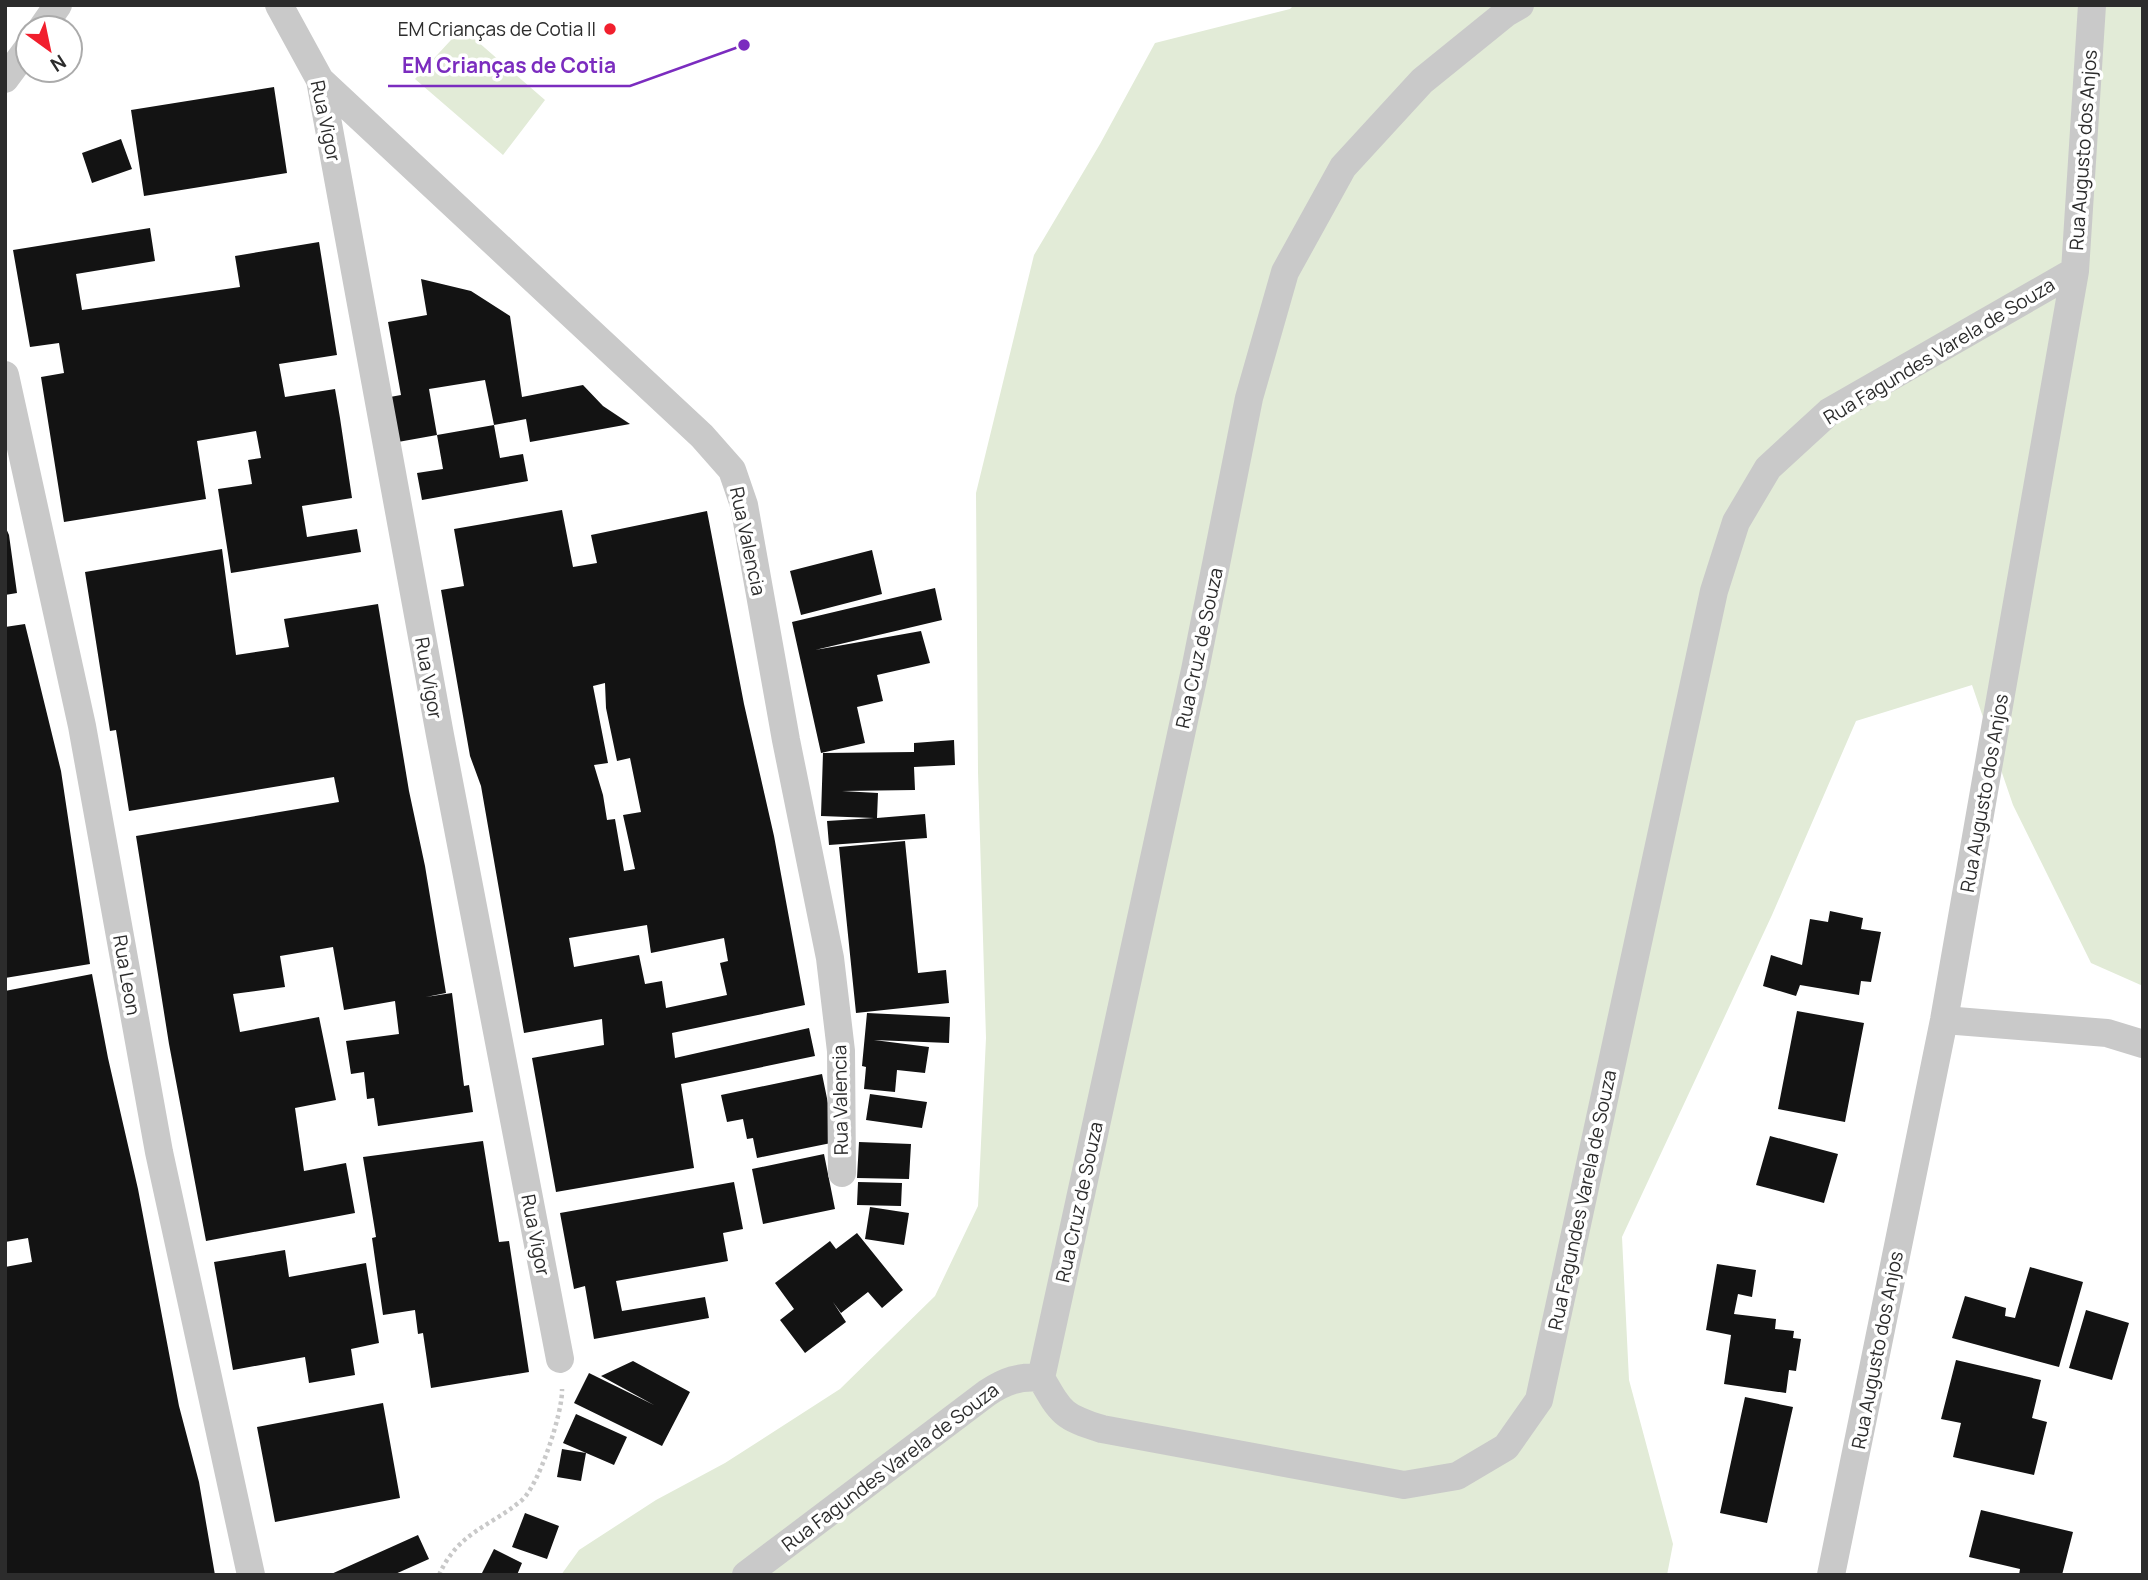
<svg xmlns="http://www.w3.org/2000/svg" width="2148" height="1580" font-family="Manrope,sans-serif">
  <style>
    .green { fill: #e2ebd7 }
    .building { fill: #131313; fill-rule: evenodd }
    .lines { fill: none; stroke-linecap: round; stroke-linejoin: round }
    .path { stroke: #c9c9c9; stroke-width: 4.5; stroke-dasharray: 3.5 3.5; stroke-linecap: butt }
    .street { stroke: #c9c9c9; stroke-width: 28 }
    .poi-dot { fill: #f11f2d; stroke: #fff; stroke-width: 2.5 }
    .labels { text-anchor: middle; stroke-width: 7; stroke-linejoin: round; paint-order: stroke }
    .poi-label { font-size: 19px; fill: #2c2c2c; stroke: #fff; text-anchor: end }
    .street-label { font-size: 19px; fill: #2c2c2c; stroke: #fff }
    .leader { fill: none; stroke: #7b2cbf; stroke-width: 2.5 }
    .callout-dot { fill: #7b2cbf; stroke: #fff; stroke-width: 2.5 }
    .callout-label { font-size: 21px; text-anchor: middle; font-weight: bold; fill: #7b2cbf; stroke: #fff; stroke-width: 7; stroke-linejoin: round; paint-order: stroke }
  </style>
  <rect width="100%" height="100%" fill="#fff"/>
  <!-- green -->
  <path class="green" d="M1294,5H2143V986L2091,963L2013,805L1972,685L1856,721L1772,915L1622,1237L1629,1380L1673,1544L1667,1575H561L579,1550L656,1500L725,1463L840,1389L935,1296L978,1206L986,1038L978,772L976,493L1034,255L1100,144L1155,43L1290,9Z
    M462,28L545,100L503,155L415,79Z"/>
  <!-- building -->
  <path class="building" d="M274,87L287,173L144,196L131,110Z
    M121,139L132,169L92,183L82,153Z
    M150,228L155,261L76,274L82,310L240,287L235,256L319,242L337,355L279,364L285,397L335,389L340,418L352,498L302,506L307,537L357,529L361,552L231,573L218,489L252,484L248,460L261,458L256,431L197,441L206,499L64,522L41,377L64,373L59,343L30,347L13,250Z
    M421,279L471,291L510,316L522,397L583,385L603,406L630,424L530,442L526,419L494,425L500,458L523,454L528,481L422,500L417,473L443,469L437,435L494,425L485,380L429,389L437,435L398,442L390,397L401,395L388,322L427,315Z
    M562,510L573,567L597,563L591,535L707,511L744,704L774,836L805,1005L672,1033L675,1058L809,1028L815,1056L681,1084L694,1168L556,1192L532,1058L604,1045L602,1019L524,1033L481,786L470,756L441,590L464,586L454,529ZM605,683L606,708L617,761L630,758L641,812L623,815L635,869L624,871L615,819L607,820L603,795L594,765L608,763L593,686ZM647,925L651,953L724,938L728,961L720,963L727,995L666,1008L662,981L645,984L639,955L574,967L569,938Z
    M5,526L9,535L17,593L5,595Z
    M222,549L236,655L289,647L284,619L378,604L409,791L425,866L446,993L426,997L452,993L464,1086L469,1085L473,1112L378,1126L374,1098L367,1099L364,1072L351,1074L346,1041L399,1034L395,1001L344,1010L333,947L280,956L285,987L233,994L240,1032L319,1017L336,1100L295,1108L304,1171L346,1163L355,1213L206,1241L169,1044L136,836L339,802L334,777L129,811L116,730L110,731L85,572Z
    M872,550L882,594L801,615L790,571Z
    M935,588L942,620L815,650L921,631L930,663L877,675L883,701L857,707L865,743L821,753L792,622Z
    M25,624L61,771L90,964L5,978V627Z
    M954,740L955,765L914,767L915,790L842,791L878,793L877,818L925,814L927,838L829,845L827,821L874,818L821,816L823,753L914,752V743Z
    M905,841L918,973L946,970L949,1003L856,1013L839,847Z
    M1830,911L1863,918L1861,929L1881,932L1871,982L1861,981L1859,995L1800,985L1796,996L1763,986L1771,955L1802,965L1810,919L1828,922Z
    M92,974L108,1058L138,1189L179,1406L199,1482L215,1575H5V1267L32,1262L28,1238L5,1242V991Z
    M1797,1011L1864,1023L1845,1122L1778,1109Z
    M867,1013L950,1017L949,1043L874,1040L929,1047L925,1073L897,1070L895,1092L864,1089L866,1067L862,1066Z
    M822,1074L836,1142L757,1158L753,1138L747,1139L743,1119L727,1122L721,1095Z
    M870,1094L927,1102L922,1128L866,1120Z
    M1770,1136L1838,1154L1824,1203L1756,1185Z
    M483,1141L499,1242L509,1241L529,1372L431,1388L423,1333L418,1334L415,1310L383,1315L372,1238L376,1237L363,1157Z
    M859,1142L911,1144L909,1179L857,1178Z
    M824,1154L835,1209L763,1224L752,1169Z
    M734,1182L743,1229L723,1233L728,1261L616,1281L622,1311L705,1297L709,1318L594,1339L585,1286L574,1289L560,1213Z
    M858,1182L902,1183L901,1206L857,1205Z
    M870,1207L909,1213L904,1245L865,1239Z
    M857,1233L903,1290L882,1308L868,1292L841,1313L833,1302L846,1322L805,1353L780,1320L794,1309L775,1283L830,1241L836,1249Z
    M285,1250L289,1277L366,1263L379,1343L351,1349L355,1375L309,1383L305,1357L233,1370L214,1262Z
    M1717,1264L1756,1270L1752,1297L1738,1294L1734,1314L1776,1319L1775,1329L1794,1331L1793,1338L1801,1339L1796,1371L1789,1370L1786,1393L1724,1384L1731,1335L1706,1330Z
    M2030,1267L2083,1282L2059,1367L1952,1338L1965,1296L2006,1308L2005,1316L2015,1318Z
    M2086,1310L2129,1323L2112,1380L2069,1368Z
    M1956,1360L2041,1380L2032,1418L2047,1422L2034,1475L1953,1457L1961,1423L1941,1419Z
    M633,1361L690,1392L662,1446L574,1403L589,1373L654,1405L601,1376Z
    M1745,1397L1793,1407L1767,1523L1720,1513Z
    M383,1403L400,1498L275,1522L257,1427Z
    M576,1414L627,1437L614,1465L563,1443Z
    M562,1449L586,1453L581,1481L557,1477Z
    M1981,1510L2073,1532L2062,1575H2019L2020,1569L1969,1557Z
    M525,1513L559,1526L547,1559L512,1547Z
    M418,1535L429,1559L393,1575H329Z
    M494,1549L522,1563L517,1575H481Z"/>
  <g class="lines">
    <!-- path -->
    <path class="path" d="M439,1575C458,1532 490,1527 522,1500C539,1485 563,1412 562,1389"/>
    <!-- street -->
    <path class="street" d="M279,5L320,80L440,735L560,1359
      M42,28L58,5
      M5,79L28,48
      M320,80L702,436L732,470L744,505L786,740L830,958L841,1051L842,1173
      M5,375L82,726L159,1152L251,1575
      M1944,1020L2107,1033L2143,1044
      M1041,1378L1195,670L1249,398L1285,272L1343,167L1422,81L1506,13L1520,5
      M746,1575L987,1393C1005,1381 1019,1376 1041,1378C1061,1413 1063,1417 1102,1429L1404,1485L1457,1476L1506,1447L1539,1400L1714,591L1736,522L1768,468L1829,412L2075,271
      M1831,1575L1944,1020L2075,271L2092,5"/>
  </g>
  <!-- markers -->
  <circle class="poi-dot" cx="610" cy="29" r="7"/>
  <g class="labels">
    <!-- poi labels -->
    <g class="poi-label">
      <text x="596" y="36">EM Crianças de Cotia II</text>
    </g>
    <!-- street labels -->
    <g class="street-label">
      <text transform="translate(326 121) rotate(78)" y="7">Rua Vigor</text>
      <text transform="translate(2083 150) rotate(-86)" y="7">Rua Augusto dos Anjos</text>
      <text transform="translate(1939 351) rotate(-31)" y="7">Rua Fagundes Varela de Souza</text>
      <text transform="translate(748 541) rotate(78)" y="7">Rua Valencia</text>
      <text transform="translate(1199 648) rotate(-78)" y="7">Rua Cruz de Souza</text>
      <text transform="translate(429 678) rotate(80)" y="7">Rua Vigor</text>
      <text transform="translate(1984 793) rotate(-80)" y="7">Rua Augusto dos Anjos</text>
      <text transform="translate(127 975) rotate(80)" y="7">Rua Leon</text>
      <text transform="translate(840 1100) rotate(-91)" y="7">Rua Valencia</text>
      <text transform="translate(1582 1200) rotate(-78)" y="7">Rua Fagundes Varela de Souza</text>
      <text transform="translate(1079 1202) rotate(-78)" y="7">Rua Cruz de Souza</text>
      <text transform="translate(536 1235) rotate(79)" y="7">Rua Vigor</text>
      <text transform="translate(1877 1350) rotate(-79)" y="7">Rua Augusto dos Anjos</text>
      <text transform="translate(890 1467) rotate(-37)" y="7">Rua Fagundes Varela de Souza</text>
    </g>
  </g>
  <!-- callouts -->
  <path class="leader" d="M744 45L630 86H388"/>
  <circle class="callout-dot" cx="744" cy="45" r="7"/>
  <g class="callout-label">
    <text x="509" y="73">EM Crianças de Cotia</text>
  </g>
  <!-- border -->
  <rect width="2148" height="1580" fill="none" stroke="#2c2c2c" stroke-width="14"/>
  <!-- north arrow -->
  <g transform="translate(49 49) rotate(147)"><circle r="33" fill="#ffffff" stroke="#ababab" stroke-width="2"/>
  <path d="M0-5L12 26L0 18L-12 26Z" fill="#f11f2d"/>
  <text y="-10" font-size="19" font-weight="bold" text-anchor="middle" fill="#2c2c2c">N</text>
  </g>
</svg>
